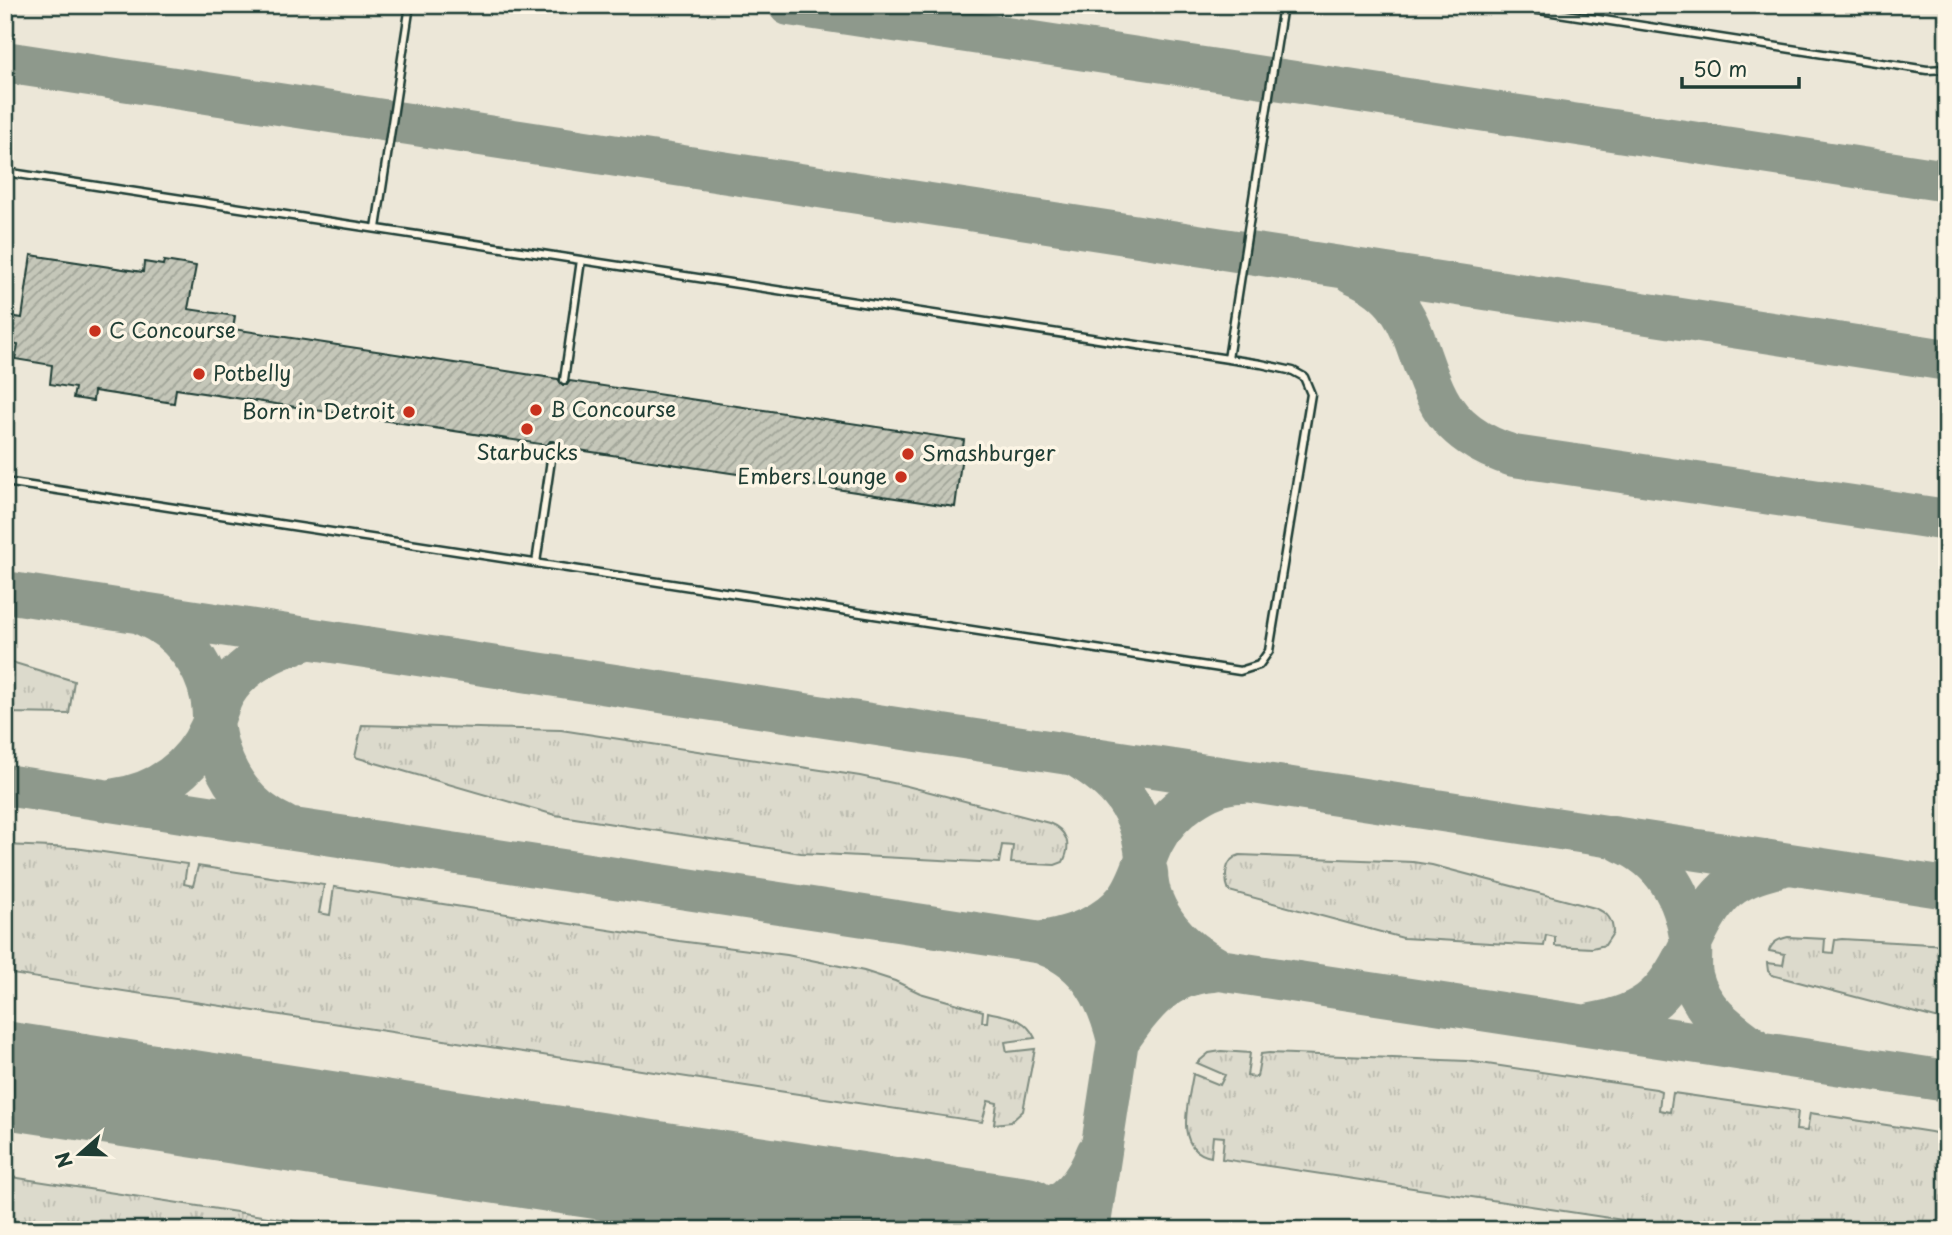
<svg xmlns="http://www.w3.org/2000/svg" width="1952" height="1235" font-family="'Playpen Sans',sans-serif">
  <style>
    .built { fill: #ece7d8 }
    .grass { fill: url(#grass-tufts); stroke: #7e8c80; stroke-width: 2 }
    .lines { fill: none; stroke-linecap: round; stroke-linejoin: round }
    .taxiway { stroke: #8e998c; stroke-width: 42 }
    .runway { stroke: #8e998c; stroke-width: 107 }
    .building { fill: url(#building-hatch); stroke: #1f3d34; stroke-width: 2 }
    .lane-casing { stroke: #1f3d34; stroke-width: 11 }
    .lane { stroke: #fcf5e5; stroke-width: 6 }
    .poi-dot { fill: #c8321e; stroke: #fcf5e5; stroke-width: 2.5 }
    .labels { text-anchor: middle; stroke-width: 7; stroke-linejoin: round; paint-order: stroke }
    .poi-label { font-size: 21px; fill: #1f3d34; stroke: #fcf5e5; text-anchor: start }
  </style>
  <defs>
    <pattern id="grass-tufts" width="24" height="20" patternUnits="userSpaceOnUse" patternTransform="scale(1.75)"><rect width="24" height="20" fill="#dcdacc"/><path d="M3 7l-1-3M5 7V3M7 7l1-3M15 17l-1-3M17 17v-4M19 17l1-3" fill="none" stroke="#bcbcb0"/></pattern>
    <pattern id="building-hatch" width="6" height="6" patternUnits="userSpaceOnUse" patternTransform="scale(1.75)"><rect width="6" height="6" fill="#c5c7b9"/><path d="M-1 1l2-2M0 6l6-6M5 7l2-2" fill="none" stroke="#9fa397"/></pattern>
  </defs>
  <rect width="100%" height="100%" fill="#fcf5e5"/>
  <filter id="ink" filterUnits="userSpaceOnUse"><feTurbulence type="fractalNoise" baseFrequency=".0143" numOctaves="2"/><feDisplacementMap in="SourceGraphic" scale="14" xChannelSelector="R" yChannelSelector="G"/><feConvolveMatrix kernelMatrix="1 2 1 2 8 2 1 2 1" color-interpolation-filters="sRGB"/></filter>
  <g filter="url(#ink)">
    <!-- built -->
    <path class="built" d="M5,5H1947V1230H5Z"/>
    <!-- grass -->
    <path class="grass" d="M5,660L74,681L69,714L5,713Z
      M362,725L561,730L860,776L907,786L1049,823C1067,830 1072,845 1063,862L1055,865L1011,863L1013,846L1002,845L999,863L801,853L555,815L355,757Z
      M5,845L75,848L187,864L184,884L193,886L198,866L324,885L319,913L330,915L334,887L679,941L787,955L864,971L895,981L920,993L983,1011L982,1022H987L988,1012C1009,1017 1025,1017 1035,1038L1005,1042L1007,1052L1035,1049L1023,1111L1011,1122L994,1124L997,1103L988,1101L982,1122L5,973Z
      M1240,855L1413,862L1432,865L1595,908C1608,913 1613,920 1613,933L1605,945L1592,948L1555,946V937L1546,935L1544,946L1403,938L1229,891C1224,878 1224,859 1240,855Z
      M1788,937L1825,939L1824,952L1833,953L1835,940L1842,939L1947,945V1021L1772,975L1768,971L1767,963L1783,965L1785,954L1769,951C1772,942 1779,939 1788,937Z
      M1221,1051L1250,1053L1247,1076L1257,1077L1261,1054L1269,1053L1467,1061L1656,1089L1661,1091L1659,1110L1670,1112L1673,1093L1798,1111L1796,1130L1807,1131L1810,1113L1931,1132L1947,1136V1230H1688L1222,1159L1224,1137L1213,1136L1211,1157C1172,1149 1189,1101 1193,1074L1220,1085L1225,1075L1197,1063L1209,1053Z
      M5,1176L352,1230H5Z"/>
    <g class="lines">
      <!-- taxiway -->
      <path class="taxiway" d="M789,5L1947,181
        M5,62L1947,360
        M1353,273C1417,300 1411,347 1438,399C1453,429 1483,447 1514,456L1947,520
        M5,592L1947,888
        M146,616C179,630 204,662 211,697C214,711 212,726 216,740C225,778 248,809 283,825
        M1076,756C1118,781 1141,807 1146,857L1089,1230
        M5,785L1947,1081
        M115,799C157,794 193,768 210,729C215,718 218,705 224,694C242,663 275,649 307,639
        M1622,842C1665,860 1685,898 1691,943C1692,953 1690,965 1692,975C1700,1011 1730,1031 1758,1051
        M1147,872C1148,914 1181,949 1217,968
        M1047,941C1077,935 1106,925 1126,900C1139,884 1144,860 1153,842C1168,812 1208,781 1243,782
        M1046,945C1090,961 1108,999 1118,1041C1144,1004 1165,974 1214,971
        M1592,1024C1651,1014 1668,992 1693,939C1702,921 1711,904 1726,890C1742,876 1765,870 1785,865
        M959,1221C1020,1222 1073,1219 1097,1153"/>
      <!-- runway -->
      <path class="runway" d="M5,1075L1021,1230"/>
    </g>
    <!-- building -->
    <path class="building" d="M31,255L143,272L144,262L163,265L164,261L196,266L188,309L235,316L233,329L558,379L563,385H567L570,381L964,440L955,507L559,447L554,441H550L547,445L176,389L174,403L94,391L93,401L73,398L75,388L50,384L52,365L15,359L18,345L5,343V315L22,318Z"/>
    <g class="lines">
      <!-- lane casing -->
      <g class="lane-casing">
        <path id="lane" d="M1507,5L1927,70L1947,69
          M5,172L1261,364L1293,371L1304,377L1311,394L1269,651L1259,665L1240,671L5,482
          M376,228L410,5
          M1228,359L1283,5
          M564,380L581,260
          M536,563L553,446"/>
      </g>
      <!-- lane -->
      <use href="#lane" class="lane"/>
    </g>
  </g>
  <!-- markers -->
  <g class="poi-dot">
    <circle cx="95" cy="331" r="7"/>
    <circle cx="199" cy="374" r="7"/>
    <circle cx="536" cy="410" r="7"/>
    <circle cx="409" cy="412" r="7"/>
    <circle cx="527" cy="429" r="7"/>
    <circle cx="908" cy="454" r="7"/>
    <circle cx="901" cy="477" r="7"/>
  </g>
  <g class="labels">
    <!-- poi labels -->
    <g class="poi-label">
      <text x="109" y="338">C Concourse</text>
      <text x="213" y="381">Potbelly</text>
      <text x="550" y="417">B Concourse</text>
      <text x="395" y="419" text-anchor="end">Born in Detroit</text>
      <text x="527" y="460" text-anchor="middle">Starbucks</text>
      <text x="922" y="461">Smashburger</text>
      <text x="887" y="484" text-anchor="end">Embers Lounge</text>
    </g>
  </g>
  <!-- margin -->
  <rect width="1952" height="1235" fill="none" stroke="#fcf5e5" stroke-width="28"/>
  <rect x="14" y="14" width="1924" height="1207" fill="none" stroke="#1f3d34" stroke-width="2.5" filter="url(#ink)"/>
  <!-- north arrow -->
  <g transform="translate(80 1154) rotate(250)" stroke="#fcf5e5" stroke-width="5" paint-order="stroke">
  <path d="M0-5L12 26L0 18L-12 26Z" fill="#1f3d34"/>
  <text y="-10" font-size="19" font-weight="bold" text-anchor="middle" fill="#1f3d34">N</text>
  </g>
  <!-- scale -->
  <path d="M1682 77v10h117v-10" fill="none" stroke="#1f3d34" stroke-width="3.5"/>
  <text x="1693" y="77" font-size="21" fill="#1f3d34" stroke="#fcf5e5" stroke-width="5" paint-order="stroke">50 m</text>
</svg>
